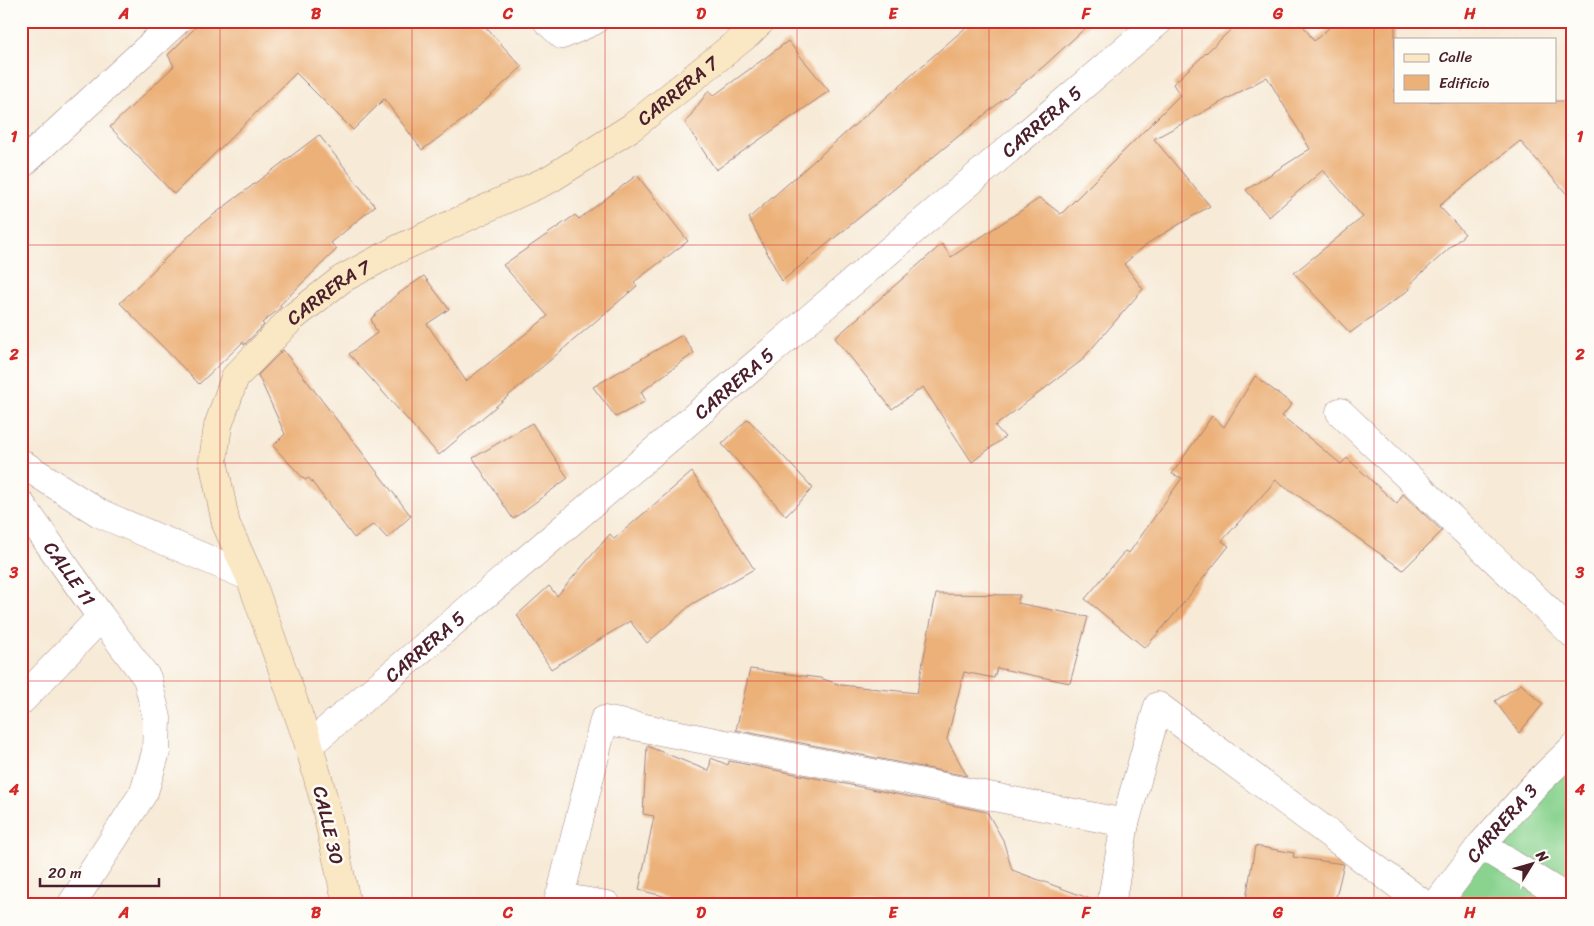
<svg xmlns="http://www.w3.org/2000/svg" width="1594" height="926" font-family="Sriracha,sans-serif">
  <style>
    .grass { fill: #89d38f; stroke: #6a795d }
    .building { fill: #ecb179 }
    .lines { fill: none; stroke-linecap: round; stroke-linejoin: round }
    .street-casing { stroke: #a08481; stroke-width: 29 }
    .secondary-casing { stroke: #a08481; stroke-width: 29 }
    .street { stroke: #fff; stroke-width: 28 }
    .secondary { stroke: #fae7c3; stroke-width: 28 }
    .grid { fill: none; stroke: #d62828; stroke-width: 1; stroke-opacity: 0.55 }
    .labels { text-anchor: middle; stroke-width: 5; stroke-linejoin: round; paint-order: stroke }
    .street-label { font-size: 19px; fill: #4a1f2b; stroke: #fdfcf7 }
    .neatline { fill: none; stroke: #d62828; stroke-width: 2 }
    .grid-label { font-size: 16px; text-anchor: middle; font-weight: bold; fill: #d62828 }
  </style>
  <rect width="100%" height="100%" fill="#fdfcf7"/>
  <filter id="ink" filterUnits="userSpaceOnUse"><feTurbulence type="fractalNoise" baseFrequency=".02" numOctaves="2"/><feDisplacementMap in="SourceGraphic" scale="10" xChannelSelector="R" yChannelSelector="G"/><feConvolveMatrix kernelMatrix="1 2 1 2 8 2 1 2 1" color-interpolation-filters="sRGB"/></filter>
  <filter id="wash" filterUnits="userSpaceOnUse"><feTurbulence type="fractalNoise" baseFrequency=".0096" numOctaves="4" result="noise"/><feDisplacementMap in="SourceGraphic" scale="20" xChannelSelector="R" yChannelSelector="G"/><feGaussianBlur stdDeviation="1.12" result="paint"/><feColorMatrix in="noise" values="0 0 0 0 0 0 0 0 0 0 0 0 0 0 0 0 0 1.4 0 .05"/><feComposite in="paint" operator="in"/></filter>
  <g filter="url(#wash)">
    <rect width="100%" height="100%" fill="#f7ead7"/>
    <!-- grass -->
    <path class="grass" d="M1573,739V905H1436Z"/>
    <g id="blocks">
      <!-- building -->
      <path class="building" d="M202,21H480L522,67L468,116L422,150L384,99L353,130L296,73L174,194L110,127L174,66L168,55Z
        M973,21H1093L1044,66L782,281L749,218Z
        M1240,21H1300L1314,41L1337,21H1395V101H1573V201L1520,141L1439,206L1465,234L1411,283L1412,284L1409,287L1410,289L1350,333L1294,273L1363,217L1323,170L1269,217L1246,190L1310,149L1267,77L1154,139L1210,206L1148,243L1124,264L1143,289L1081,361L995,426L1005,437L972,462L923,387L892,409L835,338L942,244L951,257L1040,198L1061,214L1180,95L1173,84Z
        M788,41L829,91L716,170L685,123L709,90L713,96Z
        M319,135L375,206L331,243L337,249L280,305L281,307L279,309L262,323L264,325L244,345L243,342L199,384L120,303L200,225Z
        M637,175L688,241L634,282L637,286L439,455L349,354L377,333L371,319L395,296L424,276L449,309L427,324L466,381L548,316L503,265L575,215L579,219Z
        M682,335L694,353L641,392L646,401L616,417L593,387Z
        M283,350L411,516L387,538L374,524L354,538L309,478L305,480L273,446L285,434L258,375Z
        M1255,376L1292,404L1282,416L1341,464L1347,458L1397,504L1403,494L1442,531L1403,570L1276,480L1222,541L1229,546L1173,616L1145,648L1085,599L1125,551L1129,553L1182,478L1172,474L1212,416L1224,427Z
        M748,419L813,488L786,516L722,444Z
        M532,423L568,478L513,519L473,458Z
        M692,472L754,569L692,604L647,643L630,621L551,669L517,615L549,586L557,596L610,534L614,539Z
        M936,594L1020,595L1017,603L1088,617L1070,683L997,668L994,678L964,672L947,739L967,776L736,730L750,669L820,678L841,685L917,693Z
        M1521,684L1543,704L1519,733L1495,701Z
        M647,746L709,771L711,758L728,765L729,761L987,812L1003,840L1012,870L1096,901V905H700L639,890L654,816L643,814Z
        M1255,846L1294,853L1293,857L1344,864L1334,905H1245Z"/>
    </g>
  </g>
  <g filter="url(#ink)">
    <use href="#blocks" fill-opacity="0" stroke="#a08481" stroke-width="1"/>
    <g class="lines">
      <!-- street casing -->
      <g class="street-casing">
        <g id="street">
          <path d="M547,21L562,35L594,21"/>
          <path d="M21,165L177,21"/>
          <path d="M1340,412L1573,634"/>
          <path d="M21,463L99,513L250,577"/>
          <path id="s1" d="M21,504L101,617L147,678L157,718L156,752L144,792L71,905"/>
          <path d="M21,701L101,617"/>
          <path id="s2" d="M309,745L1159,21"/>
          <path d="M1481,845L1573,902"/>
          <path d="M559,897L607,905"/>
          <path d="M558,905L604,720L1125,823"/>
          <path d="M1111,905L1125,823L1158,706L1425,905"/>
          <path id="s3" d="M1436,905L1481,845L1534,786L1573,748"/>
        </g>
      </g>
      <!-- secondary casing -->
      <g class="secondary-casing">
        <g id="secondary">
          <path id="s4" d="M347,905L325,804L309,745L250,577L226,524L213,460L218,426L235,377L292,318L342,279L398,249L550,179L632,127L749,33L761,21"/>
        </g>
      </g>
      <!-- street -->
      <use href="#street" class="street"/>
      <!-- secondary -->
      <use href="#secondary" class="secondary"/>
    </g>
  </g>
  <!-- grid -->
  <path class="grid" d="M220,21V905M412,21V905M605,21V905M797,21V905M989,21V905M1182,21V905M1374,21V905M21,245H1573M21,463H1573M21,681H1573"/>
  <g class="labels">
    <!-- street labels -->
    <g class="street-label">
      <text dy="7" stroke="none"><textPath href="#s4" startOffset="1084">CARRERA 7</textPath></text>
      <text dy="7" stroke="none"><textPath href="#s2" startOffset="962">CARRERA 5</textPath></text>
      <text dy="7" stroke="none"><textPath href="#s4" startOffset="679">CARRERA 7</textPath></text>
      <text dy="7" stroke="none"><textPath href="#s2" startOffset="558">CARRERA 5</textPath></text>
      <text dy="7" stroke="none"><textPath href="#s1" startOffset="85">CALLE 11</textPath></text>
      <text dy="7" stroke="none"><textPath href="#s2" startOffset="152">CARRERA 5</textPath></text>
      <text dy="7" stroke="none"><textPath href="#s3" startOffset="105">CARRERA 3</textPath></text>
      <text transform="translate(329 825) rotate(77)" y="7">CALLE 30</text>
    </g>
  </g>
  <!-- margin -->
  <rect width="1594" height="926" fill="none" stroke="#fdfcf7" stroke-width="55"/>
  <!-- legend -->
  <rect x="1394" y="38" width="162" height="65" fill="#fdfcf7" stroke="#b5a4a5"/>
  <rect x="1404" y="54" width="25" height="8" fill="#fae7c3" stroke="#b5a4a5"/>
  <text x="1439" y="62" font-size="15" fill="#4a1f2b">Calle</text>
  <rect x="1404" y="75" width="25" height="15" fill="#ecb179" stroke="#b5a4a5"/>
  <text x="1439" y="88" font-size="15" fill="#4a1f2b">Edificio</text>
  <!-- north arrow -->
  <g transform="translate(1532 864) rotate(53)" stroke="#fdfcf7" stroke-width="4" paint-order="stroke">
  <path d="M0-4L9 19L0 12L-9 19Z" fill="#4a1f2b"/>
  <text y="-8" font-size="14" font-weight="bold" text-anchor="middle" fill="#4a1f2b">N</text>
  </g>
  <!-- scale -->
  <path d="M40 878v8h119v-8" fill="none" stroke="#4a1f2b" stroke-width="2.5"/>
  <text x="48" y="878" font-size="15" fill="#4a1f2b" stroke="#fdfcf7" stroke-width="4" paint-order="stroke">20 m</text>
  <rect x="28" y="28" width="1538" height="870" class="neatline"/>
  <g class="grid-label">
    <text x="124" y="19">A</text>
    <text x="316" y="19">B</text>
    <text x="508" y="19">C</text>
    <text x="701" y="19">D</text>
    <text x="893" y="19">E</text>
    <text x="1086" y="19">F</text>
    <text x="1278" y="19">G</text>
    <text x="1470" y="19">H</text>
    <text x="14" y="142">1</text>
    <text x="1580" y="142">1</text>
    <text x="14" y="360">2</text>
    <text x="1580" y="360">2</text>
    <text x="14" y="578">3</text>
    <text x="1580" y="578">3</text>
    <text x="14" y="795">4</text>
    <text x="1580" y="795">4</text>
    <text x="124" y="918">A</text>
    <text x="316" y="918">B</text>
    <text x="508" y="918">C</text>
    <text x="701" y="918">D</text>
    <text x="893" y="918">E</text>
    <text x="1086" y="918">F</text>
    <text x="1278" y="918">G</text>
    <text x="1470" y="918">H</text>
  </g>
</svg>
